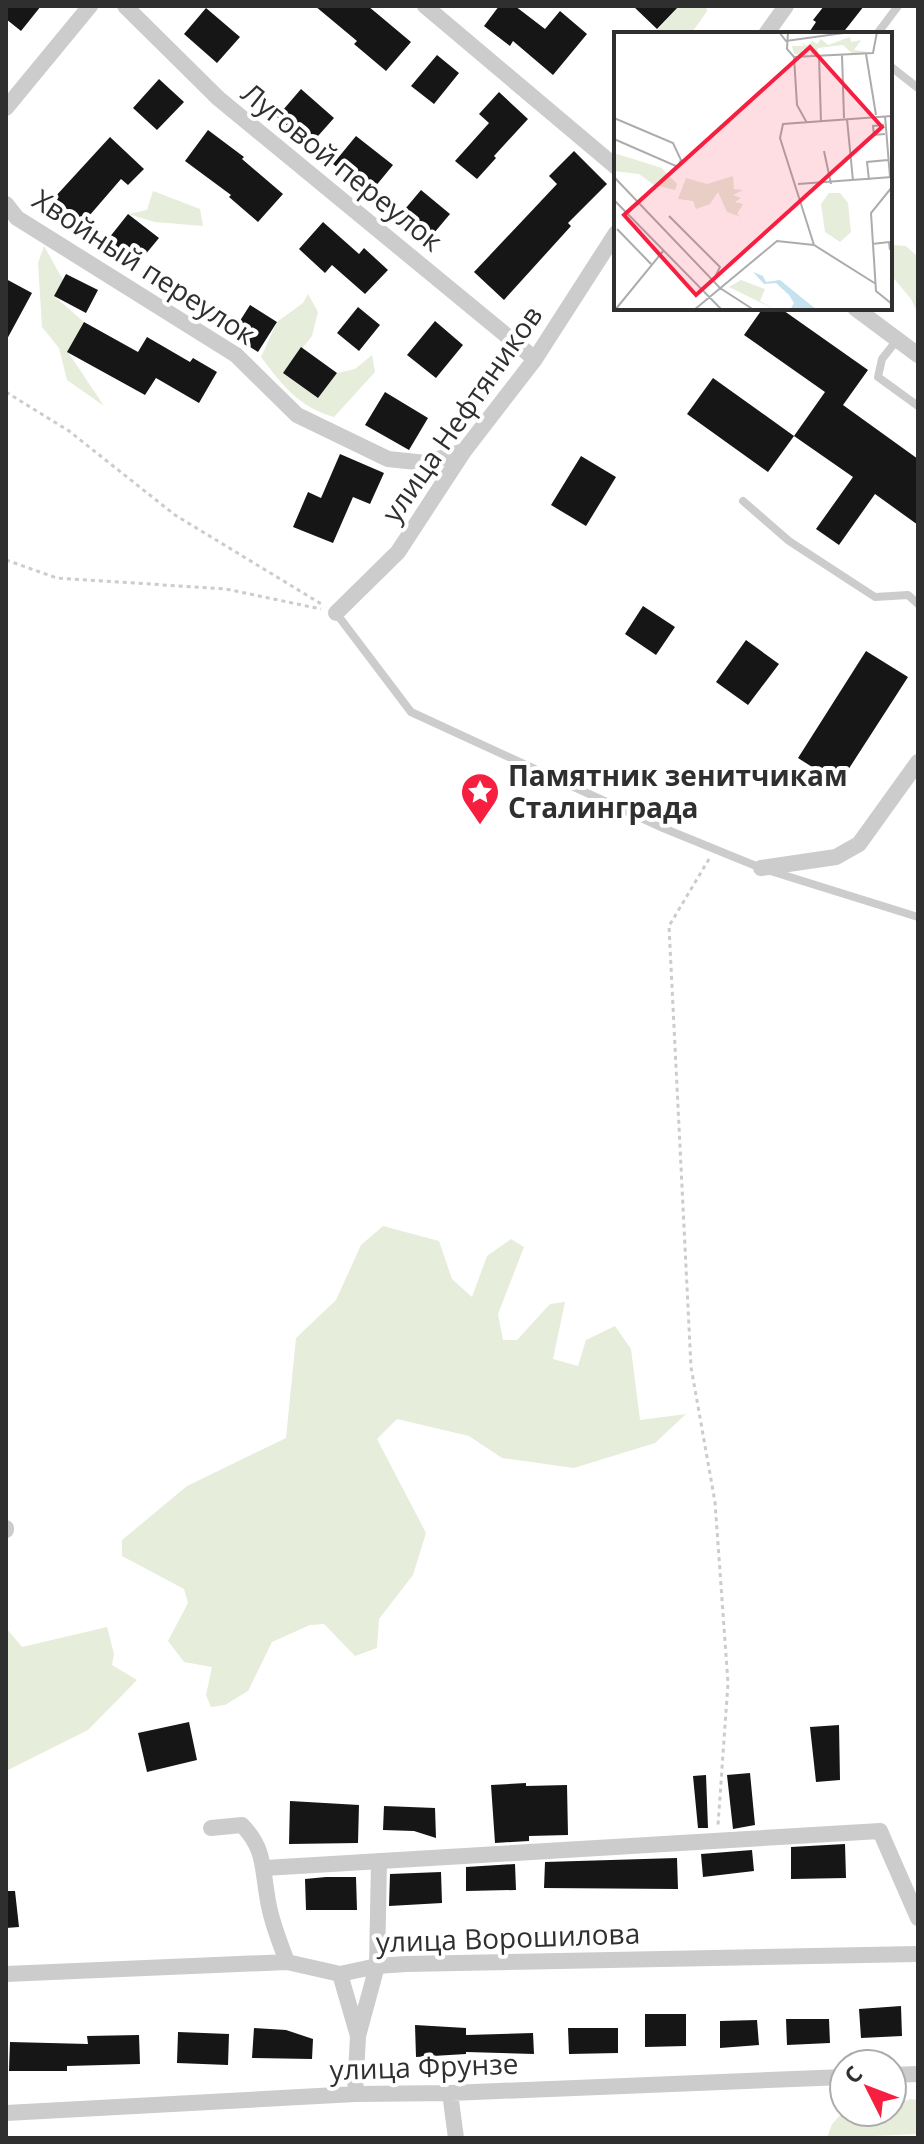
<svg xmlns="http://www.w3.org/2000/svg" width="924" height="2144" font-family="'Open Sans',sans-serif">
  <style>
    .green { fill: #e6eddb }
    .building { fill: #161616 }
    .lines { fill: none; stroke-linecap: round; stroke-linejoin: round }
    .path { stroke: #ccc; stroke-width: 3; stroke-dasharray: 4 4; stroke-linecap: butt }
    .service { stroke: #ccc; stroke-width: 8 }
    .minor { stroke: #ccc; stroke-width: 16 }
    .labels { text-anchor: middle; stroke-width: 8; stroke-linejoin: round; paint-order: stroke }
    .street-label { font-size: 28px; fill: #2f2f2f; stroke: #fff }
    .poi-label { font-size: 28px; font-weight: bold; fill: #2f2f2f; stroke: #fff; text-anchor: start }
    .inset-road { fill: none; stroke: #acacac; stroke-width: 2 }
    .view { fill: #f71f40; fill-opacity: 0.15; stroke: #f71f40; stroke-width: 4 }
    .inset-edge { fill: none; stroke: #2f2f2f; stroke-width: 4 }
  </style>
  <rect width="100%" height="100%" fill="#fff"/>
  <!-- green -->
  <path class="green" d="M679,6H706L707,11L691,34H654Z
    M153,191L200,209L203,226L155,222L128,214L147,210Z
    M890,234L894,245L906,246L918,257V314L911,299L890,274Z
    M44,246L63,280L54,296L84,322L68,352L104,406L67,380L59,348L42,327L38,263Z
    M308,294L318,312L312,336L283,373L318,398L337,373L355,369L372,355L375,372L334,417C299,407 283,386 261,357L277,322L303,303Z
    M383,1226L439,1241L452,1279L472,1297L487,1256L511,1239L524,1247L498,1314L503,1340H517L550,1304L565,1302L553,1359L578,1366L586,1340L615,1326L631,1349L640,1420L686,1414L655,1443L574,1468L502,1458L469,1436L397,1419L377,1439L426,1533L413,1575L379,1619L377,1648L355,1656L324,1624L310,1625L272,1642L248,1691L225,1705L211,1707L206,1695L212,1667L184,1662L168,1641L188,1603L184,1589L122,1556V1540L187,1486L286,1438L296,1338L336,1300L361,1245Z
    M107,1627L114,1654L112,1665L137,1680L88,1730L6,1771V1628L22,1647Z
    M910,2099L918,2100V2134L827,2138L832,2124L844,2111L892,2112V2106Z"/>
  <!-- building -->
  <path class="building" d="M6,6H41L21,31L6,19Z
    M315,6H368L411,42L386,71L354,44L357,41Z
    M499,6H515L545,29L560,11L587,34L553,75L513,41L510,46L484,26Z
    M633,6H679L657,29Z
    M824,6H864L842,34H808L816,22L813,20Z
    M206,8L240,37L217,63L184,34Z
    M437,55L459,73L434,104L411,86Z
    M159,79L184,102L157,130L133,108Z
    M301,89L334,118L310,145L277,117Z
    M499,92L528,119L494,156L496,158L477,179L455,161L489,123L479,114Z
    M208,130L244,157L242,159L283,194L258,222L229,197L231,195L185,161Z
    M356,136L393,165L370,193L333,164Z
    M110,137L144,169L128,185L121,179L83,223L54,198Z
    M574,151L607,184L568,223L571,226L504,300L474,272L557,184L549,176Z
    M421,190L450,214L429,239L400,215Z
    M128,214L159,238L135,267L105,243Z
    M323,222L359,254L364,248L388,270L365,294L332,265L325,273L299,249Z
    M66,274L98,290L86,313L54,296Z
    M6,279L32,293L6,341Z
    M250,305L277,322L258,352L231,335Z
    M358,307L380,325L359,351L337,333Z
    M763,308H780L868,370L843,405L918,459V525L875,494L839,545L816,529L853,477L794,436L825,392L744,335Z
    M435,321L463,345L436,378L407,355Z
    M84,322L138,352L147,337L190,362L193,358L217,372L199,403L156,378L145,395L67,352Z
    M301,347L337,373L318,398L283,373Z
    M713,378L794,436L768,472L687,414Z
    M385,392L428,418L409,450L365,425Z
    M340,454L384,473L370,504L353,497L333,543L293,527L308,492L321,498Z
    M581,456L616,477L586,526L551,505Z
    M643,606L675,627L656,655L625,634Z
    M746,640L779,664L748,705L716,682Z
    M866,651L908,677L839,784L798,758Z
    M189,1722L197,1760L147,1772L138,1733Z
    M839,1725L840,1780L816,1782L810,1727Z
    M750,1773L755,1825L733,1829L727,1775Z
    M706,1775L708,1828H698L693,1776Z
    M526,1783V1786L567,1785L568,1835L529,1836V1841L495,1843L491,1785Z
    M290,1801L359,1805L358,1843L289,1844Z
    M384,1806L435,1808L436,1838L414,1831L383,1830Z
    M845,1844L846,1878L791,1879V1847Z
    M752,1850L754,1871L703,1877L701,1854Z
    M677,1858L678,1889L544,1888L545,1862Z
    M515,1864L516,1890L466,1891V1867Z
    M441,1872L442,1903L389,1906L390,1874Z
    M326,1877H356L357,1910H306L305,1879Z
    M6,1891H15L19,1927L6,1928Z
    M901,2006L902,2036L861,2038L859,2009Z
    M645,2014H686V2046L645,2047Z
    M786,2019H829L830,2043L787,2045Z
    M757,2020L759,2045L720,2048V2021Z
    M415,2025L466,2028V2035L533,2033L534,2054L466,2052V2054L416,2057Z
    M254,2028L286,2030L313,2039L312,2059L252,2058Z
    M568,2028H618V2053L569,2054Z
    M178,2032L229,2034L228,2065L177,2063Z
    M139,2035L140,2064L67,2066V2071H9L10,2042L88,2044L87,2036Z"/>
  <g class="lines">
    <!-- path -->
    <path class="path" d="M6,392L69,431L175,515L323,605
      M6,560L57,578L226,589L321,609
      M709,859L669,926L691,1367L715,1502L728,1683L718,1825"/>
    <!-- service -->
    <path class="service" d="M877,34L898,6
      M890,66L918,88
      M897,340L882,359L878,377L918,406
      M743,501L789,541L875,597L908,595L918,604
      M336,613L411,712L663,828L761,868L918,917"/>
    <!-- minor -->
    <path class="minor" d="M125,6L218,98L535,359
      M425,6L616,167
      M766,34L786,6
      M6,108L90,6
      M6,204L17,218L236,355L297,415L388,459L426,463L464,451
      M855,308L918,355
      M336,613L398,552L464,451L535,359L616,233
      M761,868L836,857L859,844L918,762
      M6,1528V1530
      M211,1828L242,1825C264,1848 262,1865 267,1895C270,1918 279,1940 287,1962
      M265,1868L880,1831L918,1918
      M6,1974L287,1962L340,1974L377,1966L406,1964L918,1954
      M340,1974L358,2036L355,2094
      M358,2036L377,1966L379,1861
      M892,2075L918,2074
      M450,2093L456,2138
      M6,2113L355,2094L450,2093L844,2077"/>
  </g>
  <!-- icons -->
  <defs>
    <g id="sight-pin" transform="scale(2)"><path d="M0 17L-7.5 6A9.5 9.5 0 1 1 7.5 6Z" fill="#f71f40" stroke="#fff"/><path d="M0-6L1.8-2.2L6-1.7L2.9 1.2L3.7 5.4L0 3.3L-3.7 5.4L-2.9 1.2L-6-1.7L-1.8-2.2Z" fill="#fff"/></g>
  </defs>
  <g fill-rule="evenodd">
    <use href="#sight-pin" x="480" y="792"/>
  </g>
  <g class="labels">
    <!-- street labels -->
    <g class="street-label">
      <text transform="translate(342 167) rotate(39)" y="10">Луговой переулок</text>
      <text transform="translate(144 267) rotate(33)" y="10">Хвойный переулок</text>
      <text transform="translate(462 414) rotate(-55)" y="10">улица Нефтяников</text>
      <text transform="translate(508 1938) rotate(-2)" y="10">улица Ворошилова</text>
      <text transform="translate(424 2067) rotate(-2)" y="10">улица Фрунзе</text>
    </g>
    <!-- poi labels -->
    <g class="poi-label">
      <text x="508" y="786">Памятник зенитчикам<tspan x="508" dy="32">Сталинграда</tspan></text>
    </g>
  </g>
  <!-- overview -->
  <g transform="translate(614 32)">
    <rect width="278" height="278" fill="#fff"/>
    <path d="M236,5L237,10L247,8L240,18L255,20L239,22L229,13L204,16L203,22L197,23L198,16L192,21L188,17V23L180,22L178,14H190L187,9L192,14L199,9L203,12L207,7L214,13ZM0,121L48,136L63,152L61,158L40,153L25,142L0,139ZM119,144L120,157L129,158L119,163L127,166L121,170L129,172L123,182L127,185L113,180L104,160L96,172L82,177L79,169L64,167L72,146L93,152ZM215,161H226L234,171L237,200L226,210L211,200L207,172ZM127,248L151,257L146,269L162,278L115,255Z" fill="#e6eddb"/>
    <path d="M139,240L149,244L152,250L166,248L203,278H176L180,271L175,263L162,251L150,252Z" fill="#c5e2ef"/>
    <path class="inset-road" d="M165,0L172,9L237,0M174,0L173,17L180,25L259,21L263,0M252,22L262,83M205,23L207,90M228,23L230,86M180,25L183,73L193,91M271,84L276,145M0,86L59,111L67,128L64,135L0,107M233,87L239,149M270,93L259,94L260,103L271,102M210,119L217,152M0,145L106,256L140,278M255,148L253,130L274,128M184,152L278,145M278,155L257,181L262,259L278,272M0,168L108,278M55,184L106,235L99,249M3,197L37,232M258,212L275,210L276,218M200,213L166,106L169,92L278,84M1,278L50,218M80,278L163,209L200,213L262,252"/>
    <path class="view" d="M196,15L268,95L82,263L10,183Z"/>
    <rect width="278" height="278" class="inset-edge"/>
  </g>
  <!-- border -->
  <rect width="924" height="2144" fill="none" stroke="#2f2f2f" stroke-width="16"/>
  <!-- north arrow -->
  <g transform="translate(868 2088) rotate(312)"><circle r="38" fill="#ffffff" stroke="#acacac" stroke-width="2"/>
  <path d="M0-6L14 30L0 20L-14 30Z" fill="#f71f40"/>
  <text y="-12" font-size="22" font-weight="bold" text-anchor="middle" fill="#2f2f2f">С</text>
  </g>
</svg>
